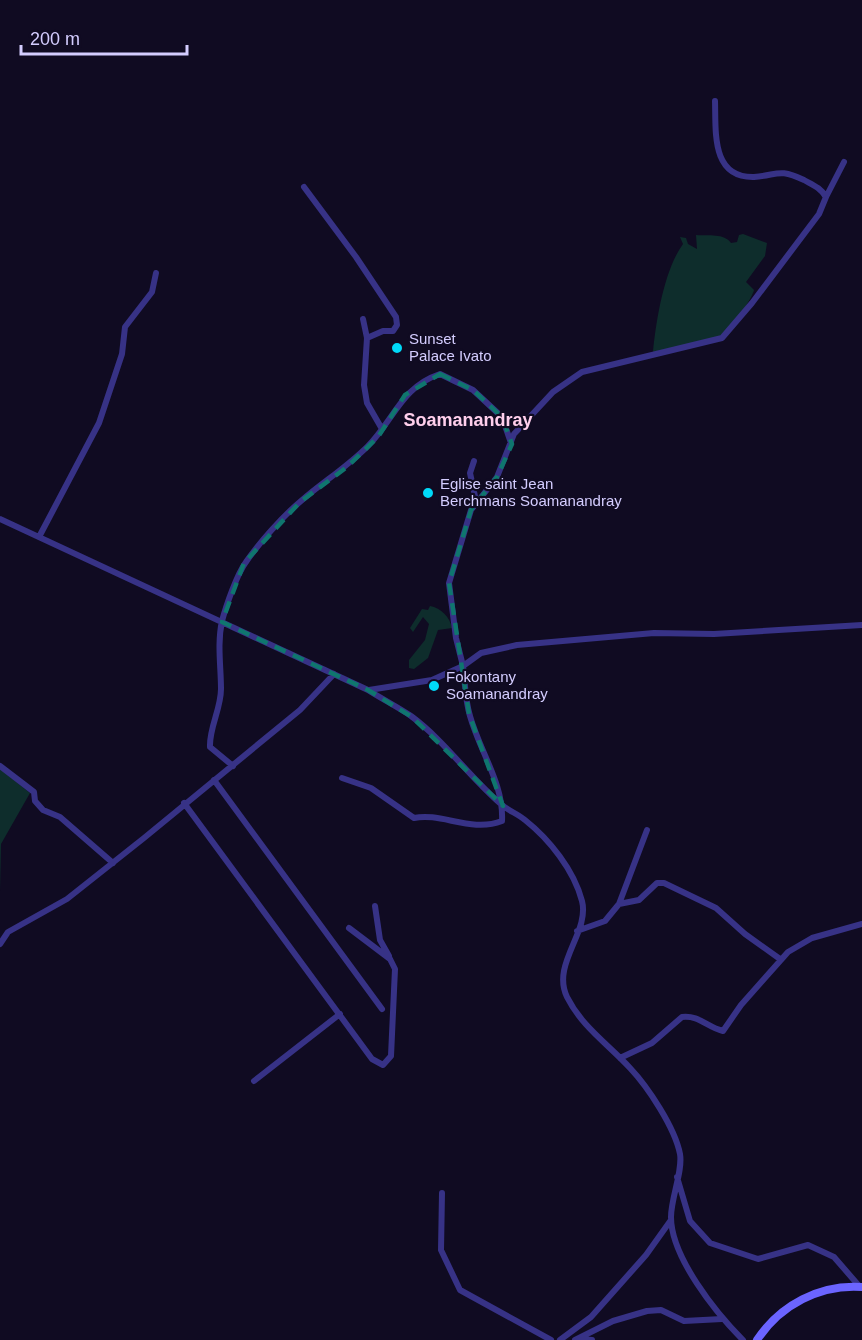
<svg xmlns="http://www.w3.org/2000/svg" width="862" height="1340" font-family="Helvetica,sans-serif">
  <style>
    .green { fill: #0e2d2c }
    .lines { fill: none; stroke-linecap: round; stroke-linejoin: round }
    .street { stroke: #373286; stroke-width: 6 }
    .secondary { stroke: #6b64ff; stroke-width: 8 }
    .marked { fill: none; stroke: #0f766e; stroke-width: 4.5; stroke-dasharray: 12 8; stroke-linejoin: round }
    .poi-dot { fill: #00d9f8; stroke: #100b22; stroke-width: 2 }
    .labels { text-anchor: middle; stroke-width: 4.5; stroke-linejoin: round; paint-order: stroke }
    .poi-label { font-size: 15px; fill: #d4cdff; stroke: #100b22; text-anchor: start }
    .quarter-label { font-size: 18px; font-weight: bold; fill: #ffcfec; stroke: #100b22 }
  </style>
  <rect width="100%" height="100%" fill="#100b22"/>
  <!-- green -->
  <path class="green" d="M743,234L767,243L765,256L746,282L754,290C752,299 730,331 722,335C709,343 669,348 653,352C656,321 664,270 683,244L680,237L686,238L688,244L697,249L696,235C709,236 724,233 731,243L737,242L739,235Z
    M430,606C441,608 450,617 452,628L438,630L428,658L414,669L409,668V660L425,640L429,624L423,617L413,632L410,628L422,609L428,610Z
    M0,769L30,793L1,844L0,891Z"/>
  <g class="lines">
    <!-- street -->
    <path class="street" d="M304,187L356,257L396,317L397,325L393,331H383L367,338
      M826,197L844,162
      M363,319L367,338L364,385L367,403L382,429
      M474,461L470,473L476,501
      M0,519L368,690C382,699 398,707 411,716C445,741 470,778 502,805C509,811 518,814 525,820C549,839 574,870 582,901C590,932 551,964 567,997C582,1027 608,1044 630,1068C648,1087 675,1128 680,1154C683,1171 671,1198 671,1217C671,1257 716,1313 743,1340
      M39,537L99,423L122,354L125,327L152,292L156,273
      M369,690L432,680L463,666L456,638L449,583L471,510L497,477L514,434L553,392L582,372L722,338L752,303L819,214L826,197C821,188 813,185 804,180C778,168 779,175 754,177C711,178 716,132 715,101
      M0,766L34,792L35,801L43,810L60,817L113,863
      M233,766L210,747C209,728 221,709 221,689C221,667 217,644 222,621C226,606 237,574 246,562C259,543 283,516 301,501C323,482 347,467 368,446C394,420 401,387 440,374L473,390L502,417L511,443
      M342,778L371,788L414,818C441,812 471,833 502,821C504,784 480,752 470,716C465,700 465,682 463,666L481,653L517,645L654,633L714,634L862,625
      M214,780L382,1009
      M184,803L372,1059L383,1065L391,1056L395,969L390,959L349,928
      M619,904L639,900L657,883H664L716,908L745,934L780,959
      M375,906L380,940L389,956
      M577,931L605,921L619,904L647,830
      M0,944L8,932L67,899L144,838L300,710L334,674
      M620,1058L652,1043L682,1017C699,1015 707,1027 723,1031L741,1005L788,952L812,938L862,924
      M254,1081L340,1014
      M677,1177L690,1221L710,1243L758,1259L808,1245L834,1257L860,1287
      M442,1193L441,1250L460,1290L551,1340
      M581,1339L592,1340
      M560,1340L591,1317L646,1255L671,1220
      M575,1340L613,1321L647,1311L661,1310L684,1321L722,1319"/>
    <!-- secondary -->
    <path class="secondary" d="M757,1340C780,1305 820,1284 862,1287"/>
  </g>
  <!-- marked area -->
  <path class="marked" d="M440,374L473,390L502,417L512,444L497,477L471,510L449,583L469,714L503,806L412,717L368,690L222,622L244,563L300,502L347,467L378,437L405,395Z"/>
  <!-- markers -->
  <g class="poi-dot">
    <circle cx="397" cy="348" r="6"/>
    <circle cx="428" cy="493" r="6"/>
    <circle cx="434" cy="686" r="6"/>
  </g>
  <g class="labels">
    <!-- poi labels -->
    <g class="poi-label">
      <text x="409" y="344">Sunset<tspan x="409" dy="17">Palace Ivato</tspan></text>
      <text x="440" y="489">Eglise saint Jean<tspan x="440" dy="17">Berchmans Soamanandray</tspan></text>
      <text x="446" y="682">Fokontany<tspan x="446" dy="17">Soamanandray</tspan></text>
    </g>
    <!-- quarter labels -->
    <g class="quarter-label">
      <text x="468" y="426">Soamanandray</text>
    </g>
  </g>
  <!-- scale -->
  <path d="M21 45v9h166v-9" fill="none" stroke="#d4cdff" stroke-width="3"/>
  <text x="30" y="45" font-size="18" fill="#d4cdff" stroke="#100b22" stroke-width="4.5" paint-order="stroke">200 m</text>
</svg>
